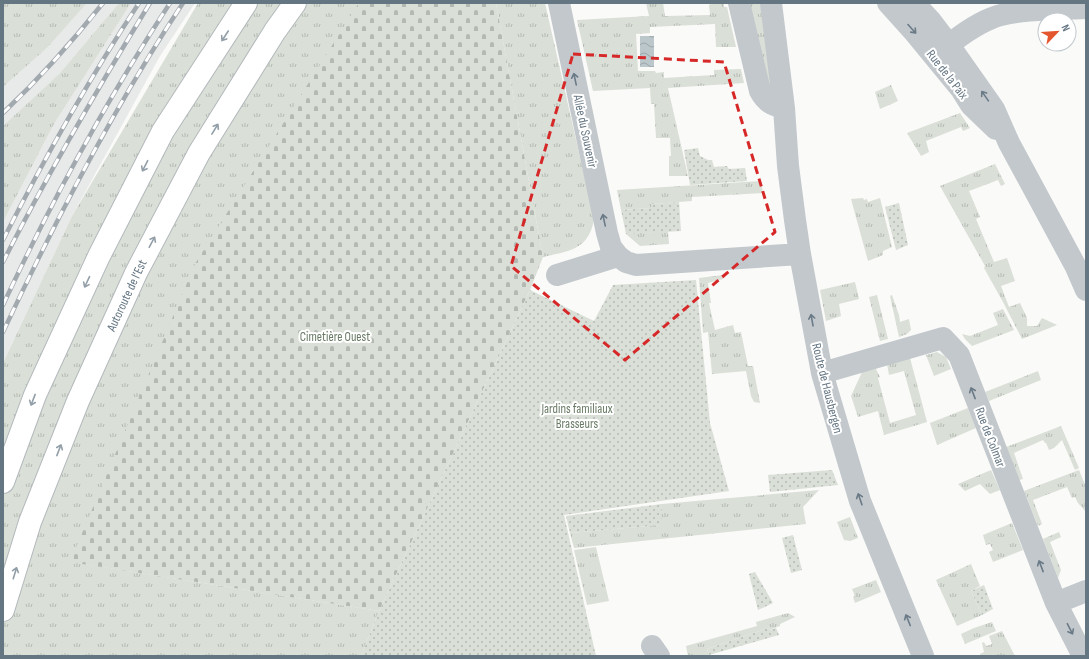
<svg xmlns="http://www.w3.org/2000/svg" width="1089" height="659" font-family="'Sofia Sans Condensed',sans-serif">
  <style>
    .built { fill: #e8e9e9 }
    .grass { fill: url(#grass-tufts) }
    .cemetery { fill: url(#cemetery-stones) }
    .garden { fill: url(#garden-dots) }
    .water { fill: url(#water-waves) }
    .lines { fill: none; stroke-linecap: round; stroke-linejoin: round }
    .highway-casing { stroke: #b4b9bd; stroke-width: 24 }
    .minor { stroke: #c3c8cc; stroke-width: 22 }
    .highway { stroke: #fff; stroke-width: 22 }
    .rail-casing { stroke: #a2aab0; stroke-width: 4.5 }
    .rail { stroke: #fff; stroke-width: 3; stroke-dasharray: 9; stroke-linecap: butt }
    .oneway { stroke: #6a7a87 }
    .oneway2 { stroke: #939fa8 }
    .marked { fill: none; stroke: #d62828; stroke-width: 3; stroke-dasharray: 8 5; stroke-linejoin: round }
    .labels { text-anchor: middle; stroke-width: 4; stroke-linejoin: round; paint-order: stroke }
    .street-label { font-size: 13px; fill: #657683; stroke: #fff }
    .park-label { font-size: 13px; fill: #687a64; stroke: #fff }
  </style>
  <defs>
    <pattern id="grass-tufts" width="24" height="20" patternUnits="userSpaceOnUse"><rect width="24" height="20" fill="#dadfd7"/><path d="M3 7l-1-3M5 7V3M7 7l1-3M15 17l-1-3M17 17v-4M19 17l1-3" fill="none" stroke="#b4b9b4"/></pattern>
    <pattern id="cemetery-stones" width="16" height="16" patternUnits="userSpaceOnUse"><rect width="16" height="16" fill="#dadfd7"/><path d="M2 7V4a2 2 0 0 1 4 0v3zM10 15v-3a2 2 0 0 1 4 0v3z" fill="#b4b9b4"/></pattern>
    <pattern id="garden-dots" width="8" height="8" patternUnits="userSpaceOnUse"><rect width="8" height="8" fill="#dadfd7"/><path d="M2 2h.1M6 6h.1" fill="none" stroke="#b4b9b4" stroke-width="1.8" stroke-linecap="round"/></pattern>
    <pattern id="water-waves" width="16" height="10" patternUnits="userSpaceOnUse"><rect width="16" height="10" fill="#bbc7cb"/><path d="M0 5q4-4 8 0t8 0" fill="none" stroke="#9ca6aa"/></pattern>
  </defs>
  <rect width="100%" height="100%" fill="#fafaf8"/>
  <!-- built -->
  <path class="built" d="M87,3H119L60,73L3,126V87L48,47Z
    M131,3H195L160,56L72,216L3,363V222L54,124Z"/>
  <!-- grass -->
  <path class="grass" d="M3,3H87L48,47L3,87Z
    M119,3H131L54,124L3,222V126L60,73Z
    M198,3H363L78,563L379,611L361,656H3V363L72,216Z
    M496,3H545L594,219C589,250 569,251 543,257Z
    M646,3H663L665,16L710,15L709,5L712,3H724V7H727L736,47H716L715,24L650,27V33L636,34L638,71H655L656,73L664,72V78L714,75V70L741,69L744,83L668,88L688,176H669V156H671L670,138H656L654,104H651L650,88L593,91L577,20L649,16Z
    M748,3H762L774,86L770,90Z
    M891,85L898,101L880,109L875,92Z
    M960,113L970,128L963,131L961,127L926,141L929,152L921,156L907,133Z
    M995,164L1005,184L1001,186L998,180L969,191L980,217L976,219L994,262L1007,258L1015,281L1001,286L1009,307L1020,303L1027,318V326H1037L1042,318L1057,325L1022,339L1003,302L984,268L985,266L940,186Z
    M761,181L763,193L692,197V201L652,204L651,208L621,210L617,190Z
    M863,198L864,200L867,199L868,202L880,198L892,247L883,251V255L868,261L851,199Z
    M668,231L669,244L640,246L626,234Z
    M723,275V279L708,283L711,303H709L715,330L733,325L735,333L741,332L748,366H753L760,403L754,402L751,396L746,371L712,374L708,332L703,333L699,278Z
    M855,282L859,299L839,304L841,316L826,321L820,290Z
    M877,295L888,339L880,341L869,297Z
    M892,295L899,315L900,322L909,319L911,330L907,334L899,337L890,296Z
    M1003,309L1014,330L972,346L965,339L962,334L970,336L998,325L993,313Z
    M937,352L946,357L951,369L934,376L926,355Z
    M910,358L927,422L884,435L878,411L858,417L851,396L863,370L875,367L880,377L878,378L890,423L916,415L904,371L889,375L887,364Z
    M1038,371L1041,380L989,401L985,392Z
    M968,408L976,428L937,445L930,423Z
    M1061,426L1079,468L1075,470L1062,440L1054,448L1049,450L1046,443H1045L1043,440L1014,453L1023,479L1019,480L1006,447Z
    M991,470L1000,490L990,494L980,484L965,491L958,484Z
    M1079,470L1086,487V512L1078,503L1075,497L1072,498L1067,487L1033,500L1042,524L1038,526L1024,491Z
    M819,490L803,507L806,524L574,548L570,533L660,525L662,504Z
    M850,517L858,538L850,541L844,540L837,522Z
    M1012,523L1023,550L993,562L989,552L993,550L990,544L986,545L983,535Z
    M1059,532L1061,537L1050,542L1061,570L1058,578L1043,539Z
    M596,547L609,601L587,605L574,550Z
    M971,564L980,586L971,591L982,615L957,626L936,580Z
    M876,580L881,592L855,603L853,597L855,596L852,589Z
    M788,613L795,617L780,624V626L769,630L768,628L707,649L709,655L707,656H688L686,646L757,626L756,622Z
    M992,622L996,631L965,644L961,634L974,628Z
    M1002,631L1015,656H981L980,654L984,652L982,643L984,642L986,646L992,644L989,636Z"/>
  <!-- cemetery -->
  <path class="cemetery" d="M359,3H496L543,257L530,290L379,611L70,562L195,264L353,12Z"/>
  <!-- garden -->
  <path class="garden" d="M698,148L700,156L708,160H712L714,167L727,166L729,169L745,168L747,181L690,185L684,150Z
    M679,202L681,231L626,234L621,210L651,208V204Z
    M899,203L908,245L896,250L885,207Z
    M696,280L710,423L729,491L564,515L596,656H361L379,611L530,290L594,321L613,285Z
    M832,470L838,485L770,492L768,475Z
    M662,504L661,525L570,533L566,516Z
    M793,535L802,570L791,573L782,538Z
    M755,572L773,603L758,610L749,574Z
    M984,585L993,609L982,615L971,591Z
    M776,628L779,635L709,655L707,649L768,628L769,630Z"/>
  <!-- water -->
  <path class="water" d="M640,36H654V67H640Z"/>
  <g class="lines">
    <!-- highway casing -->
    <g class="highway-casing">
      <path id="highway" d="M3,482L35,395L99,256L163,131L246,3
        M3,610L30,522L78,401L136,273L199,153L275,31L295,3"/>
    </g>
    <!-- minor -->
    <path class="minor" d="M559,3L607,233L611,247L618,256
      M739,3L760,91C766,102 772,105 784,108
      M771,3L784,108L788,166L795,220L800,254L822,373L860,501L923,656
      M888,3L915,33L961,89L971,105L996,129
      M914,3L930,20L949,45L994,109L1009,143L1076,267L1086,290
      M938,53C955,40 972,26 992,18C1013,9 1061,9 1086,8
      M557,275L618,256L626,262L636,265L800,254
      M822,373L943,338L959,355L1056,603L1083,656
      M1056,603L1086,591
      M652,646L659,656"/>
    <!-- highway -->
    <use href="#highway" class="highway"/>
    <!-- rail casing -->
    <g class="rail-casing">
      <path id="rail" d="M3,113C39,79 72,42 103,3
        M3,240C44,159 89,79 139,3
        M3,262C48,173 98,88 150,3
        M3,305C51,202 108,98 170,3
        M3,332C56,219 114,107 183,3"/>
    </g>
    <!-- rail -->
    <use href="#rail" class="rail"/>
  </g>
  <!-- one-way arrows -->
  <defs><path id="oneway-shaft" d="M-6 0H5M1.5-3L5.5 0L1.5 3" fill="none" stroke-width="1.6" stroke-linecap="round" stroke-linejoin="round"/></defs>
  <g class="oneway">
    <use href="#oneway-shaft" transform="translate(912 29) rotate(48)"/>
    <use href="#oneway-shaft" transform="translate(575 79) rotate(-102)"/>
    <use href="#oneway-shaft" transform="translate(985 96) rotate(-125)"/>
    <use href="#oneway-shaft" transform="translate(604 220) rotate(-102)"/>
    <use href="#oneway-shaft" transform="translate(812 320) rotate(-100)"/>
    <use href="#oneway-shaft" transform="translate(973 393) rotate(-111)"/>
    <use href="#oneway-shaft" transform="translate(860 499) rotate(-109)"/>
    <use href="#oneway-shaft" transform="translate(1041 566) rotate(-111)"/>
    <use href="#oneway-shaft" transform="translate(908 620) rotate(-112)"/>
    <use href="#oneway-shaft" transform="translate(1070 629) rotate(63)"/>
  </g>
  <g class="oneway2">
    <use href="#oneway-shaft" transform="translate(225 36) rotate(123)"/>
    <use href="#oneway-shaft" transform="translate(215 129) rotate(-58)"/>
    <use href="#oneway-shaft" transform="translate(145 166) rotate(117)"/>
    <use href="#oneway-shaft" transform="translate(152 242) rotate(-62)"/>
    <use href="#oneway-shaft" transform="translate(87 282) rotate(115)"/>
    <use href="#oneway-shaft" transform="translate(33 400) rotate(111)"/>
    <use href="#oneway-shaft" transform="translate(59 450) rotate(-69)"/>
    <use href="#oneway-shaft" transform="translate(15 573) rotate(-73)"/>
  </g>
  <!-- marked area -->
  <path class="marked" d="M573,54L724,62L775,232L625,360L511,266Z"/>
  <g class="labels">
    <!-- street labels -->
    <g class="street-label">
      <text transform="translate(948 74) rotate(52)" y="5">Rue de la Paix</text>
      <text transform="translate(586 131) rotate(78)" y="5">Allée du Souvenir</text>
      <text transform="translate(126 295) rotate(-65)" y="5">Autoroute de l’Est</text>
      <text transform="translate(828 388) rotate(76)" y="5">Route de Hausbergen</text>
      <text transform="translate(991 437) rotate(69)" y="5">Rue de Colmar</text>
    </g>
    <!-- park labels -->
    <g class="park-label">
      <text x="335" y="341">Cimetière Ouest</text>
      <text x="577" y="413">Jardins familiaux<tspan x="577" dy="15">Brasseurs</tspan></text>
    </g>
  </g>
  <!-- border -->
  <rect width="1089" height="659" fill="none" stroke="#657683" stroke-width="8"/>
  <!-- north arrow -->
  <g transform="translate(1057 32) rotate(65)"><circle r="19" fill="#ffffff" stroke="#c1c8cd"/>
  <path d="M0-3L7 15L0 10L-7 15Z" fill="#e4572e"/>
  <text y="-6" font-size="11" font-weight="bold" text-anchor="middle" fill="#657683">N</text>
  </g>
</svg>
